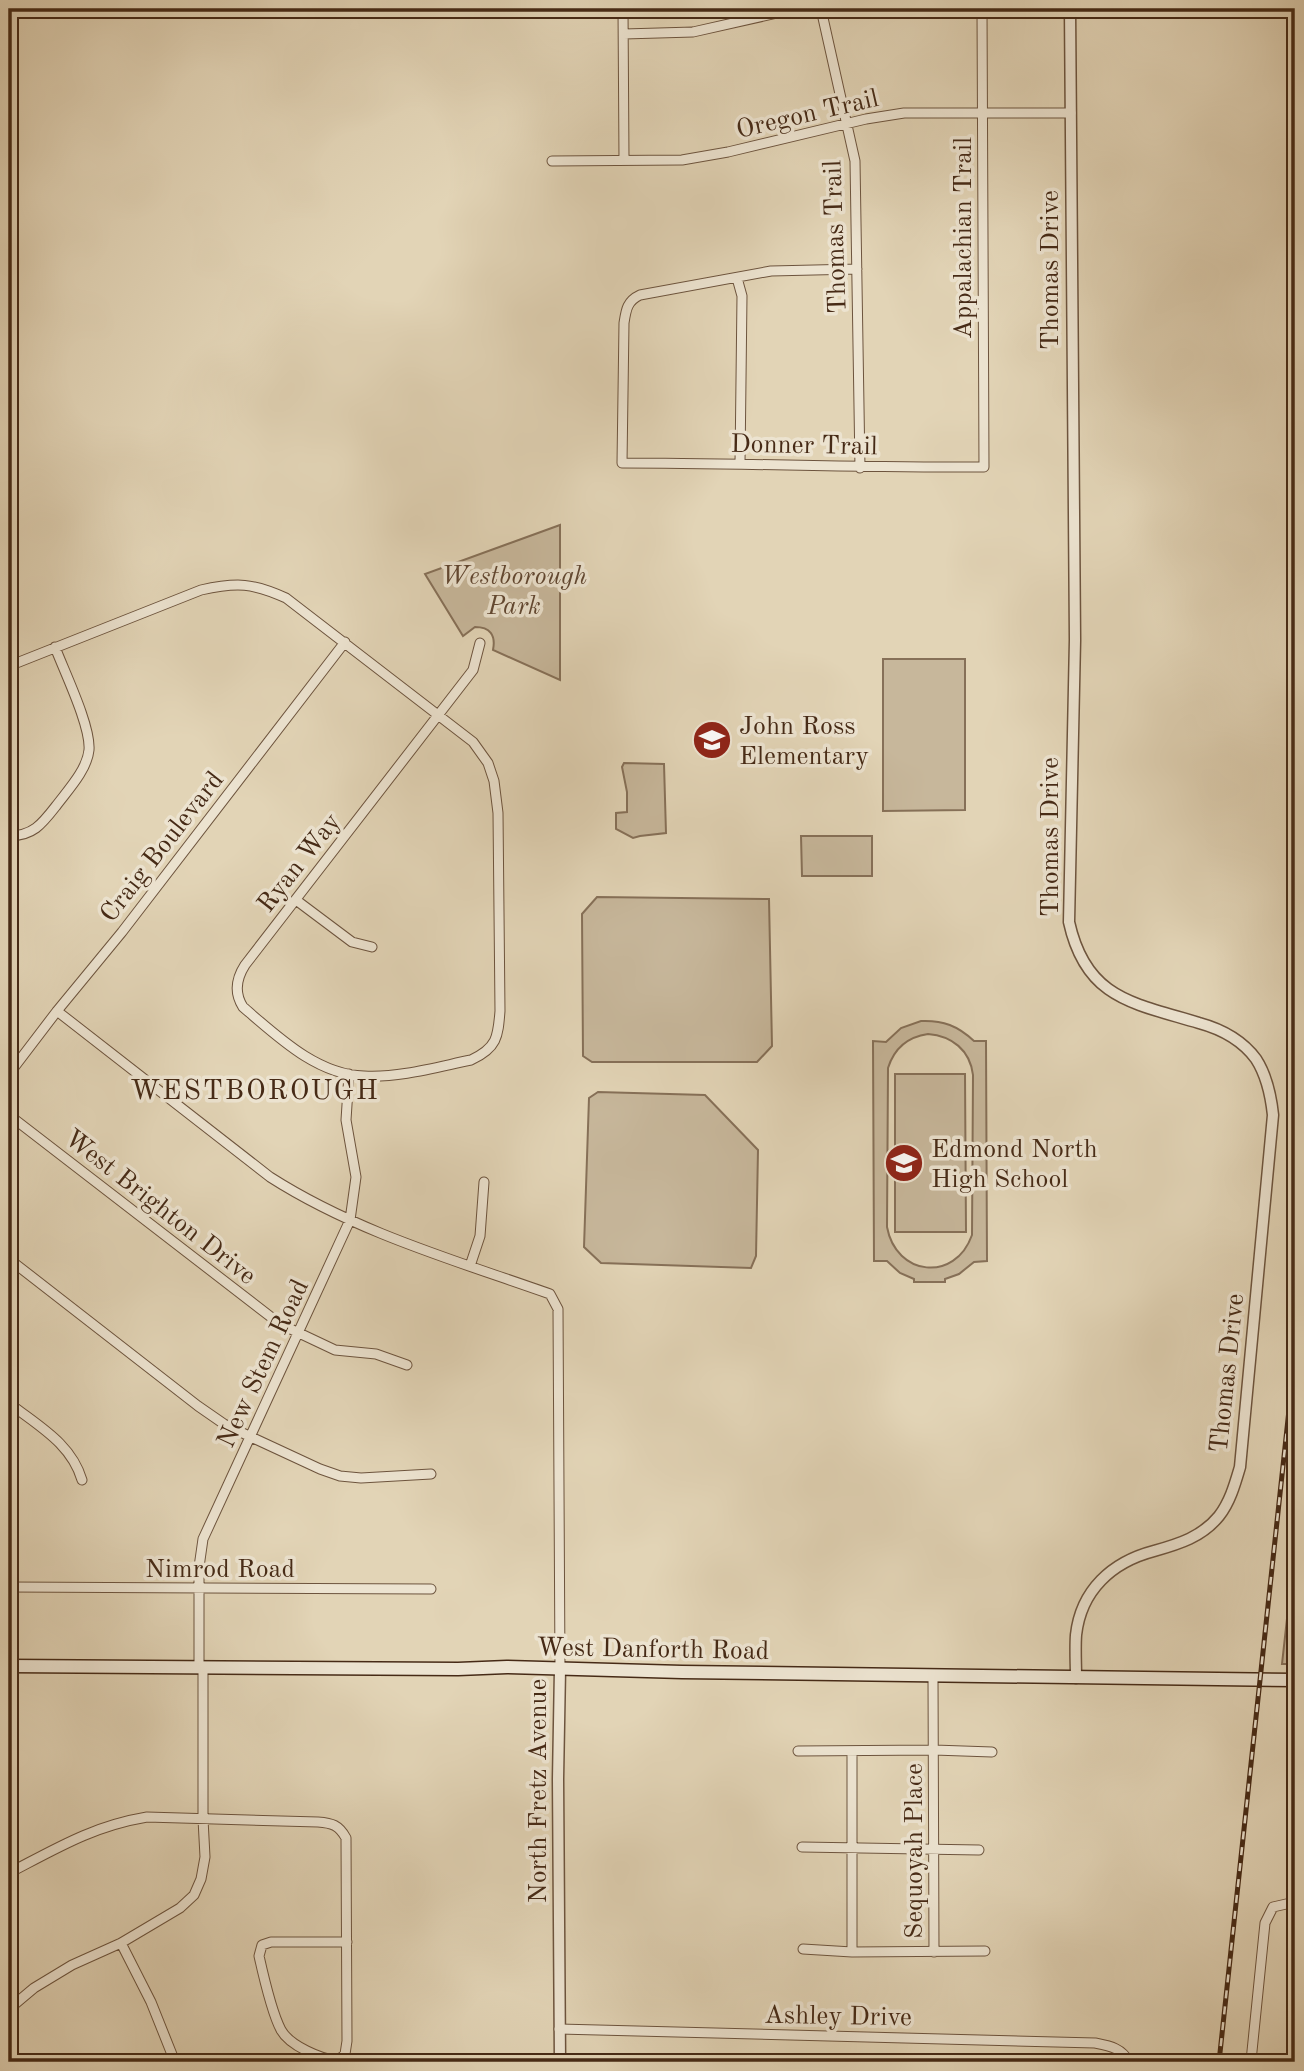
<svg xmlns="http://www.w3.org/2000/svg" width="1304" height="2071" font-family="'Old Standard TT',serif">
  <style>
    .green { fill: #c7b79b; stroke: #867058; stroke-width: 2; fill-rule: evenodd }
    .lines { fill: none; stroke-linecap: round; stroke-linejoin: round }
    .minor-casing { stroke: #6d543e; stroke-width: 11 }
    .tertiary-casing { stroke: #6d543e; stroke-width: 13 }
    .secondary-casing { stroke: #462a16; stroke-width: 15 }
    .minor { stroke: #ece3d0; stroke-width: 9 }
    .tertiary { stroke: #ece3d0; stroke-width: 10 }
    .secondary { stroke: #ece3d0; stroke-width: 12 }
    .rail-casing { stroke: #462a16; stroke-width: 5 }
    .rail { stroke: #ece3d0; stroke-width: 2.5; stroke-dasharray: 8; stroke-linecap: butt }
    .labels { text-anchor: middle; stroke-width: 7; stroke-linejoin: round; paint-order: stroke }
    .street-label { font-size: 26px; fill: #462a16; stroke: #ece3d0 }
    .park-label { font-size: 26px; font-style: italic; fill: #604631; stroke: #ece3d0 }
    .poi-label { font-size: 26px; fill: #462a16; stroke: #ece3d0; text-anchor: start }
    .neighbourhood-label { font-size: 28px; letter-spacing: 2px; fill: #462a16; stroke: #ece3d0 }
  </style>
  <rect width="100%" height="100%" fill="#e2d4b6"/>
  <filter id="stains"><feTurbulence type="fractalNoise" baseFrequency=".00286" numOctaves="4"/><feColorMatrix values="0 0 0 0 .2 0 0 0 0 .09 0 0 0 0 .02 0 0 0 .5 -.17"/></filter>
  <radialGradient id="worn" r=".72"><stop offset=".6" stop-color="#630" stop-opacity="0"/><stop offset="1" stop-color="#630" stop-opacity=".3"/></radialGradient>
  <!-- green -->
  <path class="green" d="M560,525V680L493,650C496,635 490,627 475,627L463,636L425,574Z
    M883,659H965V810L883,811Z
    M624,763L664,764L666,833L640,836L633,838L616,829V813L627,812V792L622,767Z
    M801,836H872V876H802Z
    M597,897L769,899L772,1046L757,1062H592L583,1056L582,914Z
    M921,1021C943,1020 958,1026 974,1041H986L987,1261L974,1262L959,1274L945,1279V1282H914V1279L900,1273L887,1261H874L873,1041L886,1042L901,1028ZM928,1034C952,1036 970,1050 973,1075L972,1235C955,1283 896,1276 887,1227L888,1068C894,1049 907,1037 928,1034Z
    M895,1074H965L966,1232H895Z
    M598,1092L705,1095L758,1150L756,1256L751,1268L601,1263L584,1247L589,1098Z
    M1295,1546V1664H1282Z"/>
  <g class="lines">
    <!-- minor casing -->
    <g class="minor-casing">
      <path id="minor" d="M623,9L624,160
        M821,9L855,161L860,468
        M624,34L693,32L795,9
        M552,161L682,160L728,152L866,119L904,113H1071
        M857,269L771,271L640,295C627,301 626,310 624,323L622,463C743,463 864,468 984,467L982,9
        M737,278L742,296L740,463
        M9,666L201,590C237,582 253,583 286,598L473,742L488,763L494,781L498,813L500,1011C498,1037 497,1048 471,1060C437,1067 399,1078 364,1076C317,1075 277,1036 243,1007C234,993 236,979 245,965L473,670L480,643
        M9,836C33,836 42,824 56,806C68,790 87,770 89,750C91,726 64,671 55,647
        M296,900L352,942L372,947
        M57,1011L270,1177C356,1232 454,1260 550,1294L558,1309L560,1669
        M9,1074L57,1011L122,932L345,642
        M9,1115L280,1324L335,1350L376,1354L407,1365
        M9,1259L198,1406L224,1424L251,1437L320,1469L340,1476L361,1478L431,1474
        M470,1266L480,1236L484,1182
        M9,1403C38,1426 71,1443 82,1480
        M9,1587L431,1589
        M199,1668V1567L203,1539L350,1220L356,1177L346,1120L349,1074
        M933,1676L934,1952
        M798,1751L934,1750L992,1752
        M852,1751V1952
        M802,1847L979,1850
        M9,1873C57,1848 93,1826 147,1817L318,1822C332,1823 339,1825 346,1838L347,2041L345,2054L338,2061C321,2059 290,2046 281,2030C273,2015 263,1974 259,1956L262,1945L271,1942H347
        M121,1943L151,2002L175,2062
        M803,1949L852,1952L985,1951
        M9,2009L34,1988L72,1965L121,1943L180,1908L194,1895L201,1879L205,1857L203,1819V1668
        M559,2029L1095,2043C1110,2046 1122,2048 1129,2062
        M1239,2061H1295
        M1251,2061L1265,1923L1273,1907L1295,1902"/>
    </g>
    <!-- tertiary casing -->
    <g class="tertiary-casing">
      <path id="tertiary" d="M1070,9L1075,640L1069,922C1086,999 1133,1003 1199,1023C1221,1029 1242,1040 1256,1059C1267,1076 1271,1096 1273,1115L1240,1467C1235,1484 1230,1502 1219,1516C1202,1537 1179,1544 1154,1551C1112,1562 1081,1590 1076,1635C1075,1649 1076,1664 1076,1678
        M560,2062L558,1779L560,1669"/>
    </g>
    <!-- secondary casing -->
    <g class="secondary-casing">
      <path id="secondary" d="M9,1666L458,1669L507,1667L682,1672L1295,1680"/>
    </g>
    <!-- minor -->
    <use href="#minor" class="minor"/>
    <!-- tertiary -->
    <use href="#tertiary" class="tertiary"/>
    <!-- secondary -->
    <use href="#secondary" class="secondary"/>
    <!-- rail casing -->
    <g class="rail-casing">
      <path id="rail" d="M1219,2062L1295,1354"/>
    </g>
    <!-- rail -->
    <use href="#rail" class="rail"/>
  </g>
  <!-- icons -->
  <defs>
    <g id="school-disc" transform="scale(2.0125)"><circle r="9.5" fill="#8f2418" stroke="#ece3d0"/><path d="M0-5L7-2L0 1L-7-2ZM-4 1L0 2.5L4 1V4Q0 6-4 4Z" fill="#fff"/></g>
  </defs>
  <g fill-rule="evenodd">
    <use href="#school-disc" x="712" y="740"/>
    <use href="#school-disc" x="904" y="1163"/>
  </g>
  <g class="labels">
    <!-- street labels -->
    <g class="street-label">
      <text transform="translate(807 113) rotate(-13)" y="9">Oregon Trail</text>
      <text transform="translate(834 237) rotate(-92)" y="9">Thomas Trail</text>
      <text transform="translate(962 238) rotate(-90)" y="9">Appalachian Trail</text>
      <text transform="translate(1049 270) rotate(-90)" y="9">Thomas Drive</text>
      <text transform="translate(804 444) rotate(1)" y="9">Donner Trail</text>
      <text transform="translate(1049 837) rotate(-90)" y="9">Thomas Drive</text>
      <text transform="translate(161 846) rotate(-52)" y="9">Craig Boulevard</text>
      <text transform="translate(298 862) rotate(-52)" y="9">Ryan Way</text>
      <text transform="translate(161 1206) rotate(38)" y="9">West Brighton Drive</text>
      <text transform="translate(262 1363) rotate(-65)" y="9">New Stem Road</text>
      <text transform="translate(1226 1373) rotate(-84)" y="9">Thomas Drive</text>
      <text x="220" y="1577">Nimrod Road</text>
      <text transform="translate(653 1648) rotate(1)" y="9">West Danforth Road</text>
      <text transform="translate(537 1791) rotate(-90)" y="9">North Fretz Avenue</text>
      <text transform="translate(913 1851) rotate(-90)" y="9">Sequoyah Place</text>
      <text transform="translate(838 2015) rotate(1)" y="9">Ashley Drive</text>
    </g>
    <!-- park labels -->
    <g class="park-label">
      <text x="514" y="584">Westborough<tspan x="514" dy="30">Park</tspan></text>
    </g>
    <!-- poi labels -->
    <g class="poi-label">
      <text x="739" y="734">John Ross<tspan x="739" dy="30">Elementary</tspan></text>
      <text x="931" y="1157">Edmond North<tspan x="931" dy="30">High School</tspan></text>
    </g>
    <!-- neighbourhood labels -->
    <g class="neighbourhood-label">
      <text x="255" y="1099">WESTBOROUGH</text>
    </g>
  </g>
  <!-- margin -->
  <rect width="1304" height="2071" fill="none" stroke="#e2d4b6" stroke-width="35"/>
  <rect x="10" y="10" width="1283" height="2050" fill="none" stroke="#462a16" stroke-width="3.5"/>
  <rect x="18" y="18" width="1269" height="2036" fill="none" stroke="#462a16" stroke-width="2"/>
  <rect width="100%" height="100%" filter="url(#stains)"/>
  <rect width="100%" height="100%" fill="url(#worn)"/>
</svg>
